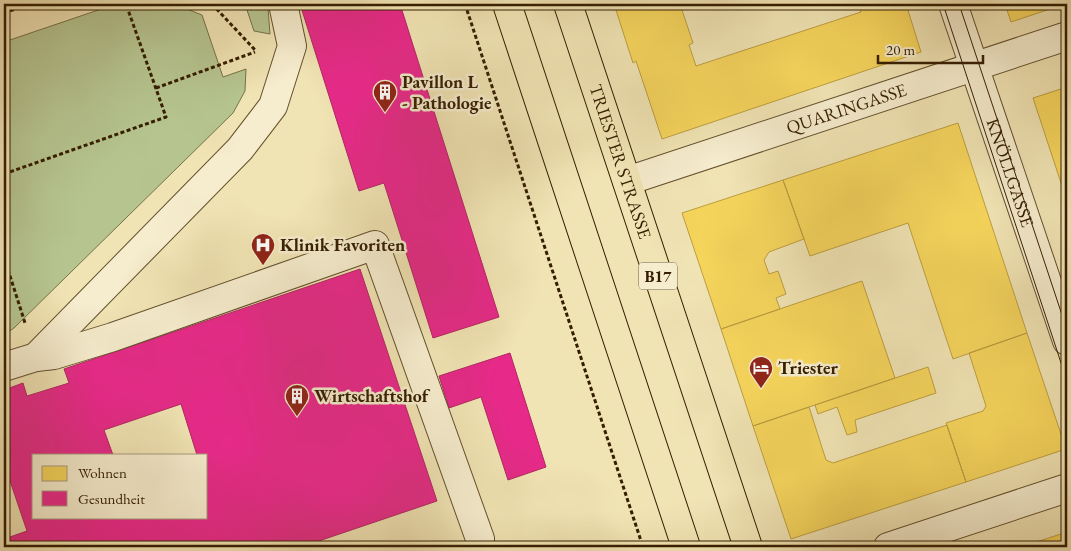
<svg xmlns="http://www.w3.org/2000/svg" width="1071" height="551" font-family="'EB Garamond',serif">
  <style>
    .green { fill: #b6c590; stroke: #767248 }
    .homes { fill: #f6d55c; stroke: #bc9e40 }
    .health { fill: #e7298a; stroke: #b22661; fill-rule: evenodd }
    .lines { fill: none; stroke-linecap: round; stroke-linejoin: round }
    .minor-casing { stroke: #64502d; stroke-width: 30 }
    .major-casing { stroke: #351e00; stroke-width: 30 }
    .path { stroke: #351e00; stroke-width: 3; stroke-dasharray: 4 2.5; stroke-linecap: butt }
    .minor { stroke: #f6edce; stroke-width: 28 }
    .major { stroke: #f1e4b4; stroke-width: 28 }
    .tram { stroke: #351e00; stroke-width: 1 }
    .labels { text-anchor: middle; stroke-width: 5; stroke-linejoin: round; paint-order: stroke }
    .shield { fill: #f6edce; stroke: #6f5c3e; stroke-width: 1 }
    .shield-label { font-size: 16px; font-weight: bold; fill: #351e00 }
    .poi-label { font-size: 18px; font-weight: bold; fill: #351e00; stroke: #f6edce; text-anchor: start }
    .street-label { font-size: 18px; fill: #351e00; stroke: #f6edce }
  </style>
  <rect width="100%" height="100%" fill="#f1e4b4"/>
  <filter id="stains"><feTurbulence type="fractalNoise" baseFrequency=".004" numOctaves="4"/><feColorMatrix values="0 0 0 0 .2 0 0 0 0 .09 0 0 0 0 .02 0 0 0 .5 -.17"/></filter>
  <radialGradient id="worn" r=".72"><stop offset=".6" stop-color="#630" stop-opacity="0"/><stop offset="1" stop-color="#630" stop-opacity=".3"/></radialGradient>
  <!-- green -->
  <path class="green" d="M116,4H174L202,15L223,77L246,69L245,91L233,113L14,328L4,335V42Z
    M245,4H267L268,8L270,34L254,31Z"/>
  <!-- homes -->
  <path class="homes" d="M614,4H680L693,43L689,45L696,66L861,12L858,4H906L921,52L662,139L636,61L633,63Z
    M1005,4H1065L1011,22Z
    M1067,87V201L1033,98Z
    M958,123L1027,333L953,359L908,223L810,256L783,180Z
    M783,180L804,239L769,252L764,260L769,274L778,271L786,294L776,298L780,309L721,329L682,213Z
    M862,281L895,378L753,426L721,329Z
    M1027,333L1066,449L966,482L946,423L983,411L986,406L969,353Z
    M928,367L936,393L855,420L857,432L847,435L837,407L818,414L815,405Z
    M809,407L826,460L833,463L947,425L966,482L791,539L753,426Z
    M1067,532V547H1021Z"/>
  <!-- health -->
  <path class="health" d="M300,4H400L499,317L433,338L384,183L359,191Z
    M360,269L437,501L301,547H4V539L27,531L5,466H4V390L23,383L27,396L69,383L64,369ZM181,404L197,455H206V517H34V455H113L104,430Z
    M510,353L546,467L508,480L481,397L449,408L439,376Z"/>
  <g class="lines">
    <!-- minor casing -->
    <g class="minor-casing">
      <g id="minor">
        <path id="s1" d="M953,4L1067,341"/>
        <path id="s2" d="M627,181L1067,36"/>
        <path d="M36,357L240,149L273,106L292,46L283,4"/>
        <path d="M4,367L36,357L54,355L113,337L375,245L480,539"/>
        <path d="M888,547L1067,488"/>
      </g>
    </g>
    <!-- major casing -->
    <g class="major-casing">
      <g id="major">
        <path d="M507,4L686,547"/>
        <path id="s3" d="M568,4L748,547"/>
      </g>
    </g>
    <!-- path -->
    <path class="path" d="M212,4L256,51
      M465,4L643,547
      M4,13L31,4
      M156,88L255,52
      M4,174L166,117L126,4
      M4,257L25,323"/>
    <!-- minor -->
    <use href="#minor" class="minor"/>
    <!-- major -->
    <use href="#major" class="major"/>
    <!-- tram -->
    <path class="tram" d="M943,4L1067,381
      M959,4L1067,330"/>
  </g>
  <!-- icons -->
  <defs>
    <g id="building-pin" transform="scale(1.25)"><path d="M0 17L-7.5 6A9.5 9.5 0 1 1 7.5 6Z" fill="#8f2418" stroke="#f6edce"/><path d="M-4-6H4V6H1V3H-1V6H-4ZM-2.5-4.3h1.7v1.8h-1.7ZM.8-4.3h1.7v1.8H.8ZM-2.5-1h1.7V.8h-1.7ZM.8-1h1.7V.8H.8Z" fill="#fff"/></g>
    <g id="hospital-pin" transform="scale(1.25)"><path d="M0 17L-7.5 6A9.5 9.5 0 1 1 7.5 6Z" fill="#8f2418" stroke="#f6edce"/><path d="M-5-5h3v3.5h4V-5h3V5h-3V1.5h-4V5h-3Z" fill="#fff"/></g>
    <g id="hotel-pin" transform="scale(1.25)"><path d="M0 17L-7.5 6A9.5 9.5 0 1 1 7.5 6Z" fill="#8f2418" stroke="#f6edce"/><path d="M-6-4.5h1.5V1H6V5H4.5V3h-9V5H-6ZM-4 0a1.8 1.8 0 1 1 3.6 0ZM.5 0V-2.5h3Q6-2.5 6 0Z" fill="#fff"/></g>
  </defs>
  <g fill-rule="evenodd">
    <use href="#building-pin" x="385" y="92"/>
    <use href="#hospital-pin" x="263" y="245"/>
    <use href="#hotel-pin" x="761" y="368"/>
    <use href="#building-pin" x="297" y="396"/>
  </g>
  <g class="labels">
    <!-- shield labels -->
    <rect class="shield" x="639" y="262.5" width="38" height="27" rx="4"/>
    <g class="shield-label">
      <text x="658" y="282">B17</text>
    </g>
    <!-- poi labels -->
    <g class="poi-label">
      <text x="402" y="88">Pavillon L<tspan x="402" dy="21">- Pathologie</tspan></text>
      <text x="280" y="251">Klinik Favoriten</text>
      <text x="778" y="374">Triester</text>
      <text x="314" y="402">Wirtschaftshof</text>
    </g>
    <!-- street labels -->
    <g class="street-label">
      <text dy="6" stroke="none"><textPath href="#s2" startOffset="231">QUARINGASSE</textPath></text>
      <text dy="6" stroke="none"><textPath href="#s3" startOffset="166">TRIESTER STRASSE</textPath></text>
      <text dy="6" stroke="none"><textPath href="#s1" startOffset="178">KNÖLLGASSE</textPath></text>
    </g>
  </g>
  <!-- margin -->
  <rect width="1071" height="551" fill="none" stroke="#f1e4b4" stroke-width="20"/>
  <rect x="5" y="5" width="1061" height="541" fill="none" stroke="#351e00" stroke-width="2.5"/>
  <rect x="10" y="10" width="1051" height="531" fill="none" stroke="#351e00"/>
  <!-- legend -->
  <rect x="32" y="454" width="175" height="65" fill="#f6edce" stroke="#a99a7c"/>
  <rect x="42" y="466" width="25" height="15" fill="#f6d55c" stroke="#a99a7c"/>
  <text x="78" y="478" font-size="15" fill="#351e00">Wohnen</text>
  <rect x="42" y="491" width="25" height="15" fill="#e7298a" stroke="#a99a7c"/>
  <text x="78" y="504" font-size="15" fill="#351e00">Gesundheit</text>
  <!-- scale -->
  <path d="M878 55v8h105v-8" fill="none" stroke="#351e00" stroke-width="2.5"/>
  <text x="886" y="55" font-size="15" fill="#351e00" stroke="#f6edce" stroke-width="4" paint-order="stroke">20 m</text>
  <rect width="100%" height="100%" filter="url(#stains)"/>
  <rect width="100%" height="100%" fill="url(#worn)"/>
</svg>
